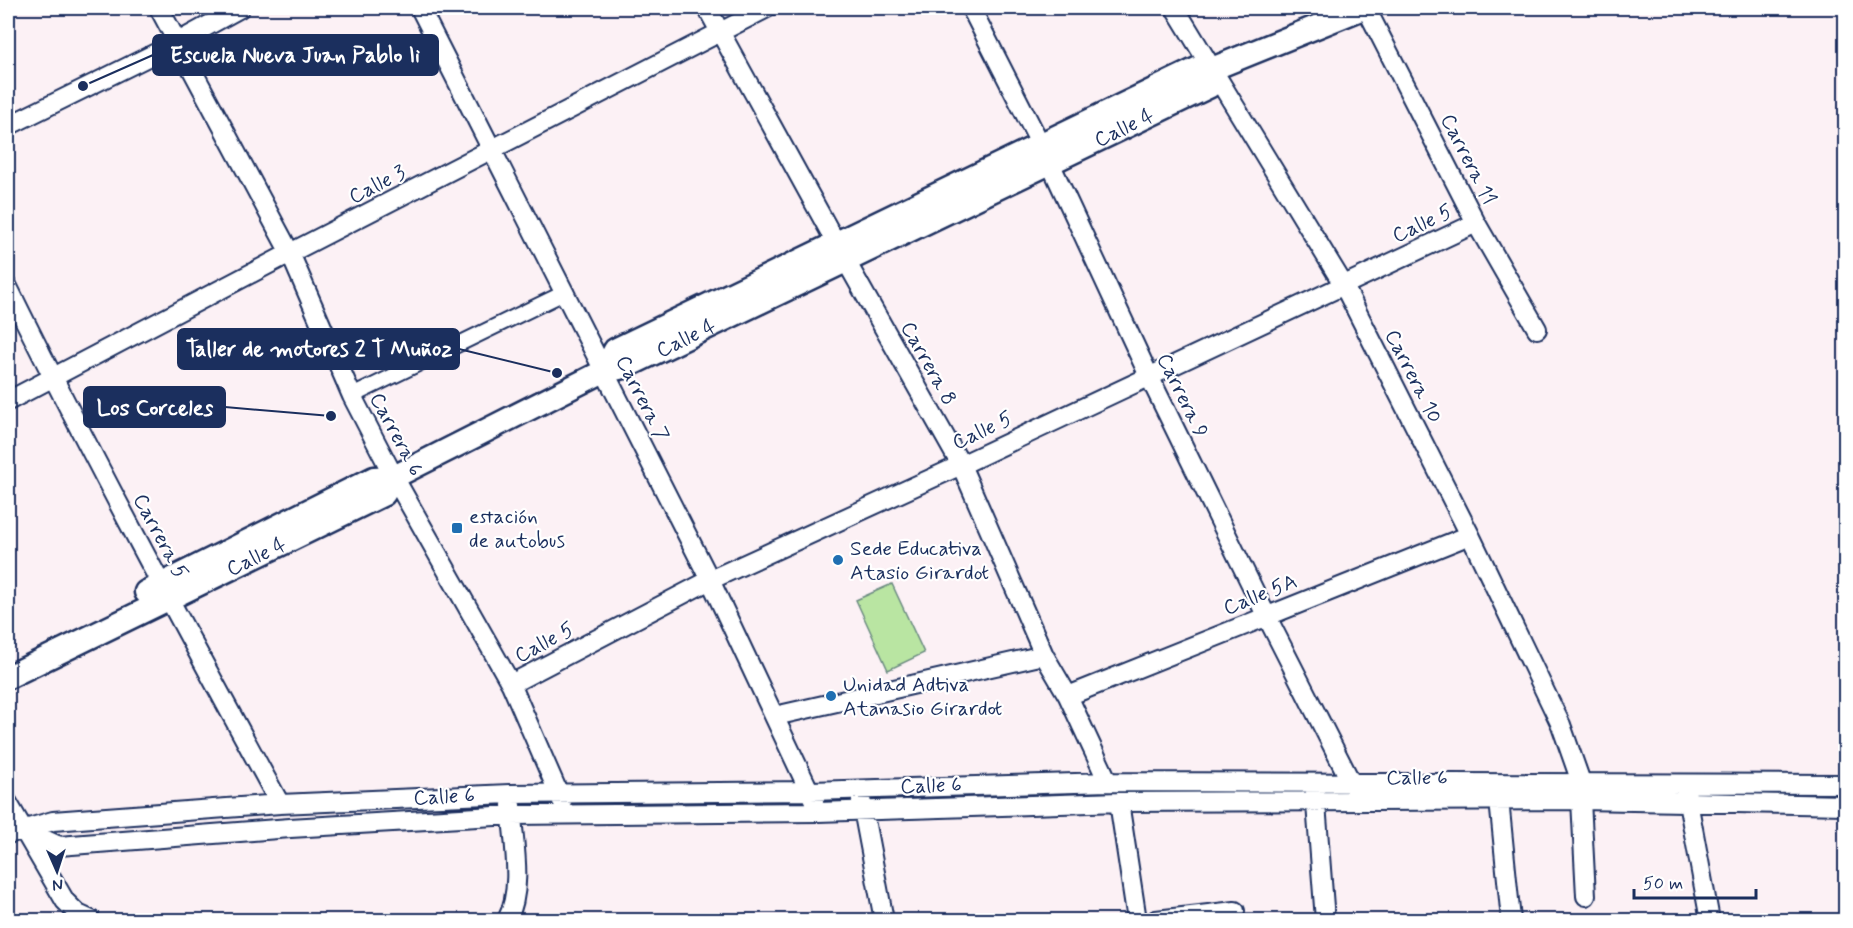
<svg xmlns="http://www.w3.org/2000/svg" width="1853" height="928" font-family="Mynerve,sans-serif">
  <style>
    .green { fill: #b9e5a2; stroke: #6a8a80; stroke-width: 1.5 }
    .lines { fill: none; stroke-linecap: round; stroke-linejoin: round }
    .pedestrian-casing { stroke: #1b2f5e; stroke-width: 18 }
    .minor-casing { stroke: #1b2f5e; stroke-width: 22 }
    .tertiary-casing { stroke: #1b2f5e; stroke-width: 27 }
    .pedestrian { stroke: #fff; stroke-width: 14 }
    .minor { stroke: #fff; stroke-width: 18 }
    .tertiary { stroke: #fff; stroke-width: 22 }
    .poi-dot { fill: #1f6fb2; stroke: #fff; stroke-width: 2 }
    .labels { text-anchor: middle; stroke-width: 4.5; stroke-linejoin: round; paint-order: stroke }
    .street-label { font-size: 21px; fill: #1b2f5e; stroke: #fff }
    .poi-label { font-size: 21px; fill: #1b2f5e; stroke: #fff; text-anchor: start }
    .leader { fill: none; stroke: #1b2f5e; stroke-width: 2 }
    .callout-dot { fill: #1b2f5e; stroke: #fff; stroke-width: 2 }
    .callout { fill: #1b2f5e; stroke: #1b2f5e; stroke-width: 2 }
    .callout-label { font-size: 22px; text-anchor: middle; font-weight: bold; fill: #fff }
  </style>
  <rect width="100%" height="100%" fill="#fcf1f5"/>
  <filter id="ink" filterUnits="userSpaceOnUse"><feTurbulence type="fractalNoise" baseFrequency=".0167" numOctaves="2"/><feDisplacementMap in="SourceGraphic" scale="12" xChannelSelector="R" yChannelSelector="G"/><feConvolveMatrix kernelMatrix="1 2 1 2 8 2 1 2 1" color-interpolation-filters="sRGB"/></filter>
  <g filter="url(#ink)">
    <!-- green -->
    <path class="green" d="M892,584L924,653L888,670L856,600Z"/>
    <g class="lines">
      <!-- pedestrian casing -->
      <g class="pedestrian-casing">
        <path id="pedestrian" d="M352,396L566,292"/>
      </g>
      <!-- minor casing -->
      <g class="minor-casing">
        <path id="minor" d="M159,8L290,253L352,396L394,477L511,684L562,801
          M420,8L710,580L814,801
          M707,8L846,261L961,465L1044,655L1068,696L1108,782
          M971,8L1050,163L1149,376L1266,615L1355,790
          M1175,8L1343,284L1470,535L1561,725L1581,782
          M1366,8L1476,223L1537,329
          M8,126L178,42L240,8
          M8,287C94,462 187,633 280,804
          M8,401L290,253L767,8
          M511,684L710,580L961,465L1476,223
          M1068,696L1470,535
          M775,716L1044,655
          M1315,791L1325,920
          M1686,791L1710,920
          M861,799L884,920
          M1499,800L1511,920
          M1581,800L1586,896
          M1119,802L1137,920
          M8,803L65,901L78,914L91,920
          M22,829L59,846L290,828L512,815L818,812L1119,802L1581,800L1846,805
          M8,834L53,821L280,804L510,794L811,791L1108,782L1846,784
          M507,920C524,887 513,841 511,805
          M1156,920L1235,911"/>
      </g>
      <!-- tertiary casing -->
      <g class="tertiary-casing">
        <g id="tertiary">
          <path d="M604,371L615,350L1199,68L1212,69L1363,8"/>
          <path d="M146,592L374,478L394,477"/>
          <path id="s1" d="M8,677L384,494L394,477L604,371L625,367L1210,86L1212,69"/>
        </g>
      </g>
      <!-- pedestrian -->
      <use href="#pedestrian" class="pedestrian"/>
      <!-- minor -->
      <use href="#minor" class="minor"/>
      <!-- tertiary -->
      <use href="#tertiary" class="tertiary"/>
    </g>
  </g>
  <!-- markers -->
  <g class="poi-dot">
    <rect x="451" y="522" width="12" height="12" rx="3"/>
    <circle cx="838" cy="560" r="6"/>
    <circle cx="831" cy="696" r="6"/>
  </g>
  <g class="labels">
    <!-- street labels -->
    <g class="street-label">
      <text dy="7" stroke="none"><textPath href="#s1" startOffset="1248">Calle 4</textPath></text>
      <text transform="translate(1469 159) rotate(63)" y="7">Carrera 11</text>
      <text transform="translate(377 184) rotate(-27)" y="7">Calle 3</text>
      <text transform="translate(1422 223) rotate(-25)" y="7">Calle 5</text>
      <text dy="7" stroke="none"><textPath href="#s1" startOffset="762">Calle 4</textPath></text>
      <text transform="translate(929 363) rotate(61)" y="7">Carrera 8</text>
      <text transform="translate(1414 376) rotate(63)" y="7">Carrera 10</text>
      <text transform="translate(1183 395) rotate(64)" y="7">Carrera 9</text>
      <text transform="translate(643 398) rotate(63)" y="7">Carrera 7</text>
      <text transform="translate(982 430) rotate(-25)" y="7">Calle 5</text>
      <text transform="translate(397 434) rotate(62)" y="7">Carrera 6</text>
      <text transform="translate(161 536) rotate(62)" y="7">Carrera 5</text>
      <text dy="7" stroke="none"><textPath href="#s1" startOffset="276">Calle 4</textPath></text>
      <text transform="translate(1260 594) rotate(-22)" y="7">Calle 5A</text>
      <text transform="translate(544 642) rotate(-28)" y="7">Calle 5</text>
      <text x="1417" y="784">Calle 6</text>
      <text transform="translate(931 785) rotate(-2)" y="7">Calle 6</text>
      <text transform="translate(444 796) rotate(-3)" y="7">Calle 6</text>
    </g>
    <!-- poi labels -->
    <g class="poi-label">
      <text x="469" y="523">estación<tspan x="469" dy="24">de autobus</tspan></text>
      <text x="850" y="555">Sede Educativa<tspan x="850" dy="24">Atasio Girardot</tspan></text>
      <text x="843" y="691">Unidad Adtiva<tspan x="843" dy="24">Atanasio Girardot</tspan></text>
    </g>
  </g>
  <!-- callouts -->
  <path class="leader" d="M83 86L153 55M557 373L459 349M331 416L225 407"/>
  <g class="callout-dot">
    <circle cx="83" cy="86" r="6"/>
    <circle cx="557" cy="373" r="6"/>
    <circle cx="331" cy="416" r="6"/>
  </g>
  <g class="callout">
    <rect x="153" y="35" width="285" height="40" rx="6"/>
    <rect x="178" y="329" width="281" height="40" rx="6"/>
    <rect x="84" y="387" width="141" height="40" rx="6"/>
  </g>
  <g class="callout-label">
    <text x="295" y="62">Escuela Nueva Juan Pablo Ii</text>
    <text x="319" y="356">Taller de motores 2 T Muñoz</text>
    <text x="155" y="415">Los Corceles</text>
  </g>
  <!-- margin -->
  <rect width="1853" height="928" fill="none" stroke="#fff" stroke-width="30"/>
  <rect x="15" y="15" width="1823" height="898" fill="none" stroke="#1b2f5e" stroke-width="2" filter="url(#ink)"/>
  <!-- north arrow -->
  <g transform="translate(57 871) rotate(177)" stroke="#ffffff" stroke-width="4.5" paint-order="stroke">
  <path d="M0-4.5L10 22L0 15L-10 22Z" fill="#1b2f5e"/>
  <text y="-9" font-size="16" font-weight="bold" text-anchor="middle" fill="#1b2f5e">N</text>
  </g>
  <!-- scale -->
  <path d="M1634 889v9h122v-9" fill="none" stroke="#1b2f5e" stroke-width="3"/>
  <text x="1643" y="889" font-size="18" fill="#1b2f5e" stroke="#ffffff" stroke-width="4.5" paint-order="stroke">50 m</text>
</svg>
